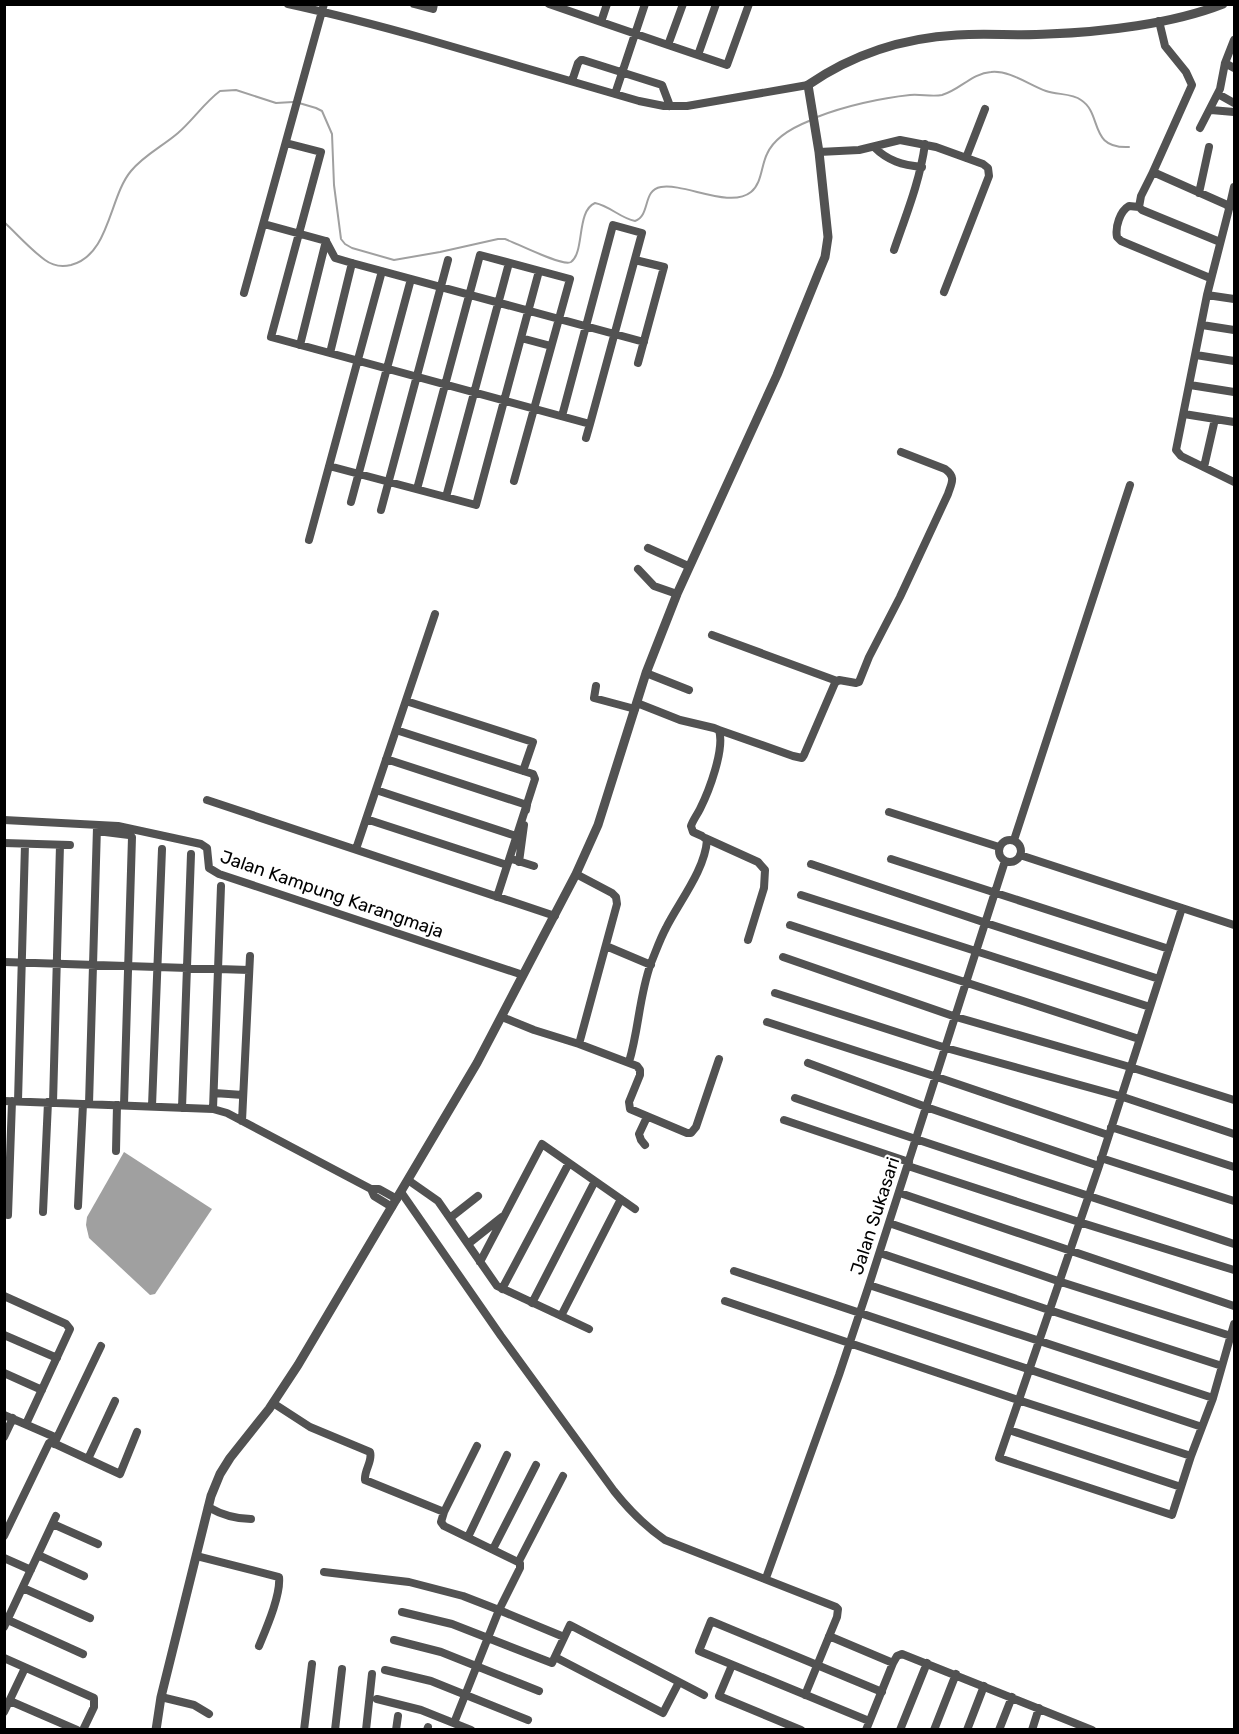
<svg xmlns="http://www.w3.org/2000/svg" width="1239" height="1734" font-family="Rubik,sans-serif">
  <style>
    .water { fill: #a0a0a0 }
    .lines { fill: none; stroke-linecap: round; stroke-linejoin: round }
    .stream { stroke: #a0a0a0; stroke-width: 2 }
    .minor { stroke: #525252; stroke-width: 8 }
    .tertiary { stroke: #525252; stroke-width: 9 }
    .labels { text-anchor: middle; stroke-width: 4.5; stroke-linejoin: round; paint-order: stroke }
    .street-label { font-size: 18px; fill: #000; stroke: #fff }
  </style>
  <rect width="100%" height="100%" fill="#fff"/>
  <!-- water -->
  <path class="water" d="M124,1152L212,1209L155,1294L150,1295L89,1238L86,1225L87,1217Z"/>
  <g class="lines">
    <!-- stream -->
    <path class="stream" d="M299,103L316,108L322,111L332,134L334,185L341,239L345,244L352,248L394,260L440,252L498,239H505C516,243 563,267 571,262C585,252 576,211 595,203C610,206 620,218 635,221C651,215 642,190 661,187C685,183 730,209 751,192C762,183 761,166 767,154C774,138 794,127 809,121
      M817,117C845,106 881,98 910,95C921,94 932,97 942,95C960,90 972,73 991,72C1010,70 1029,85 1046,91C1057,95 1072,93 1081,100C1103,114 1088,149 1129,147
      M4,222C18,235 30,249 45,260C53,266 62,267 71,265C110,255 109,197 131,171C144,155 163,146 178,133C193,120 204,103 220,91L236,90L276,103L293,102"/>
    <!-- minor -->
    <path class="minor" d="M288,4C334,14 380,26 426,39C497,59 568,80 639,101L664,106H687L808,85
      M414,4L433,9L434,4
      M549,4L601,22
      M607,4L601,22L668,45L683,4
      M1159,21L1165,46L1186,72L1192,85L1153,172L1225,204L1228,206L1229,209L1207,295L1176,450L1181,456L1234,482
      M668,45L727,65L749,4
      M698,55L716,4
      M1225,63L1234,68
      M572,81L578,63L581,60H583L662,85L670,106
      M615,94L645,4
      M1218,94L1234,103
      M1211,110L1234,112
      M1200,128L1220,89L1225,63L1234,40
      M286,143L321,152L271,337L590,424L642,233L613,225L562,416
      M874,147C888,161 902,165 922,167
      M819,152L859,150L900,140L936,147L983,164L988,168L989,176L944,292
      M966,158L985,109
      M1153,172L1141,196L1139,207L1142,210L1220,242
      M1199,193L1209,147
      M1139,207L1129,206C1120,211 1115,227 1117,237L1121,241L1210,278
      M1229,209L1234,187
      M264,224L326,241L335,258L352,263L644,342
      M894,250C906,215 920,181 925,144
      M635,260L664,267L638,363
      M244,293L324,4
      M1207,295L1234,299
      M1202,325L1234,330
      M521,338L551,346
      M300,345L326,241
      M330,353L352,263
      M1196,355L1234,361
      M1190,385L1234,392
      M1184,414L1234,422
      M586,438L590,424
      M329,466L476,505L539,271
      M1204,467L1215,419
      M417,489L480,255L570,279L514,481
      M446,497L509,263
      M351,502L411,279
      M381,510L448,260
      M309,540L382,271
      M648,548L688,566
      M638,569L654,586L677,594
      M712,635L837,681
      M646,673L689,690
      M596,686L594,698L635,709
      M406,701L533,742L523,771
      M396,730L533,774L535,779L497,897
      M719,730L793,756L802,758L804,755L835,683L839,680L856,683L859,682L869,657L900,597L948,494C952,482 956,477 945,469L901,452
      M386,759L527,805L526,810
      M376,790L516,836
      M207,800L555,916
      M889,812L999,847
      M366,819L507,865
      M4,820L118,826L201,844L207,848L209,868L219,874L523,975
      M97,831L129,835L132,837L124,1105
      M705,838L758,862L765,870L764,888L748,940
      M999 851a11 11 0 1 1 22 0a11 11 0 1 1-22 0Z
      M1014,840L1130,485
      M4,843L70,845
      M356,849L435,614
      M1020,855L1234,925
      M891,859L1169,949
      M515,860L534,866
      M519,862L524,825
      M811,864L986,923L1159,979
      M576,874L612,893L616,897L617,904L579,1044
      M801,895L1150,1007
      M1182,908L1099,1166L999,1458L1172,1515L1191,1456L1213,1398L1234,1324
      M790,925L1139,1039
      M606,946L651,965
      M783,957L956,1017L1130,1067L1234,1100
      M4,962L249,970
      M775,993L946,1048L1120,1096L1234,1134
      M502,1017L534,1030L579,1044L637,1066L640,1070V1075L629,1102L630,1109L687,1133H691L696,1127L719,1059
      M767,1022L937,1077L1108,1135
      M629,1062C639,1029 639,996 651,963C656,951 660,939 666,928C679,902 705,870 707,840L702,836L693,832L691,826C693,820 697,815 700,809C709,791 725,749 719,730L714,728L680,720L637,703
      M808,1063L926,1107L1099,1166
      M214,1093L243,1095
      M795,1098C941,1149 1088,1195 1234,1244
      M4,1101L213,1109L227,1113L371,1189H379L397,1199
      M18,1101L25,844
      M53,1103L60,845
      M89,1104L97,827
      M152,1106L162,849
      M182,1108L191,854
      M213,1109L221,886
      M784,1120L909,1162
      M242,1121L250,956
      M1111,1127L1234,1167
      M645,1145L641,1140L639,1134L647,1117
      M116,1151L117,1105
      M1101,1158L1234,1201
      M908,1166L1079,1222L1234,1270
      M408,1180L438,1201L497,1286L589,1329
      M371,1189L374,1196L392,1207
      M401,1192L501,1336L614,1491C629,1510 645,1526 665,1540L836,1607L838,1609L837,1617L805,1695
      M900,1193L1234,1306
      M78,1206L83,1104
      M43,1212L48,1102
      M8,1215L12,1101
      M450,1218L478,1196
      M889,1223L1058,1281L1231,1336
      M468,1244L502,1217
      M880,1253L1049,1310L1222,1366
      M480,1262L542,1144L635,1209
      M734,1271L1202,1427
      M869,1285L1213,1398
      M502,1289L569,1163
      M4,1296L66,1324L70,1329L26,1424
      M725,1301L1018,1400L1191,1456
      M532,1303L595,1181
      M561,1316L621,1199
      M4,1335L57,1358
      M4,1373L42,1390
      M273,1403L310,1427L370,1452C373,1461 364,1470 365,1480L444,1512
      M4,1415L57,1438
      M1009,1430L1181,1487
      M4,1437L13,1418
      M54,1444L101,1346
      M477,1446L444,1512L441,1522L444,1526L520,1563V1568L499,1610L564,1637
      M88,1459L115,1401
      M208,1507C222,1515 235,1519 251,1519
      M53,1524L98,1544
      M4,1536L49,1443L51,1442L120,1474L137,1432
      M468,1537L507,1455
      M493,1549L536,1465
      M38,1555L84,1576
      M197,1556L279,1577C281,1595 266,1629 259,1646
      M4,1558L31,1570
      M519,1561L563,1476
      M324,1572L409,1582L463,1596L499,1610L454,1723
      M766,1578L839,1375L869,1285L1005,861
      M23,1588L90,1618
      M402,1612L452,1624L552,1663L570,1625L704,1695
      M8,1620L83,1654
      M4,1627L56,1516
      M829,1636L893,1663
      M394,1640L441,1652L539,1691
      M555,1657L663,1713L679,1682
      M4,1658L94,1698V1707L83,1730
      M732,1665L719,1696L801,1730
      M385,1670L431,1681L528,1720
      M161,1697L194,1705L209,1714
      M377,1699L421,1710L471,1730
      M10,1701L77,1730
      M4,1712L25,1668
      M869,1721L699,1651L711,1621L882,1692
      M304,1730L312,1664
      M335,1730L342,1669
      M366,1730L372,1674
      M396,1730L398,1716
      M427,1730L428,1727
      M866,1730L893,1663L897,1656L902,1654L1092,1730
      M900,1730L927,1663
      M934,1730L956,1674
      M967,1730L984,1686
      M999,1730L1012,1697
      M1032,1730L1039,1708"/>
    <!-- tertiary -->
    <path class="tertiary" d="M156,1730L161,1697L211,1496L220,1474L230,1458L269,1409L298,1365L477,1063L576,874L598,825L646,673L677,594L777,375L820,269L825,257L828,237L819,152L808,85C853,54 902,38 957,35C987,33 1018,36 1048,34C1103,32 1172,24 1223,4"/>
  </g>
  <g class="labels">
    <!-- street labels -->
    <g class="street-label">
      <text transform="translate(332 894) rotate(19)" y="6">Jalan Kampung Karangmaja</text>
      <text transform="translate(875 1216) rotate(-72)" y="6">Jalan Sukasari</text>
    </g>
  </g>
  <!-- border -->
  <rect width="1239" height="1734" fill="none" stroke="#000000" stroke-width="12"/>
</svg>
